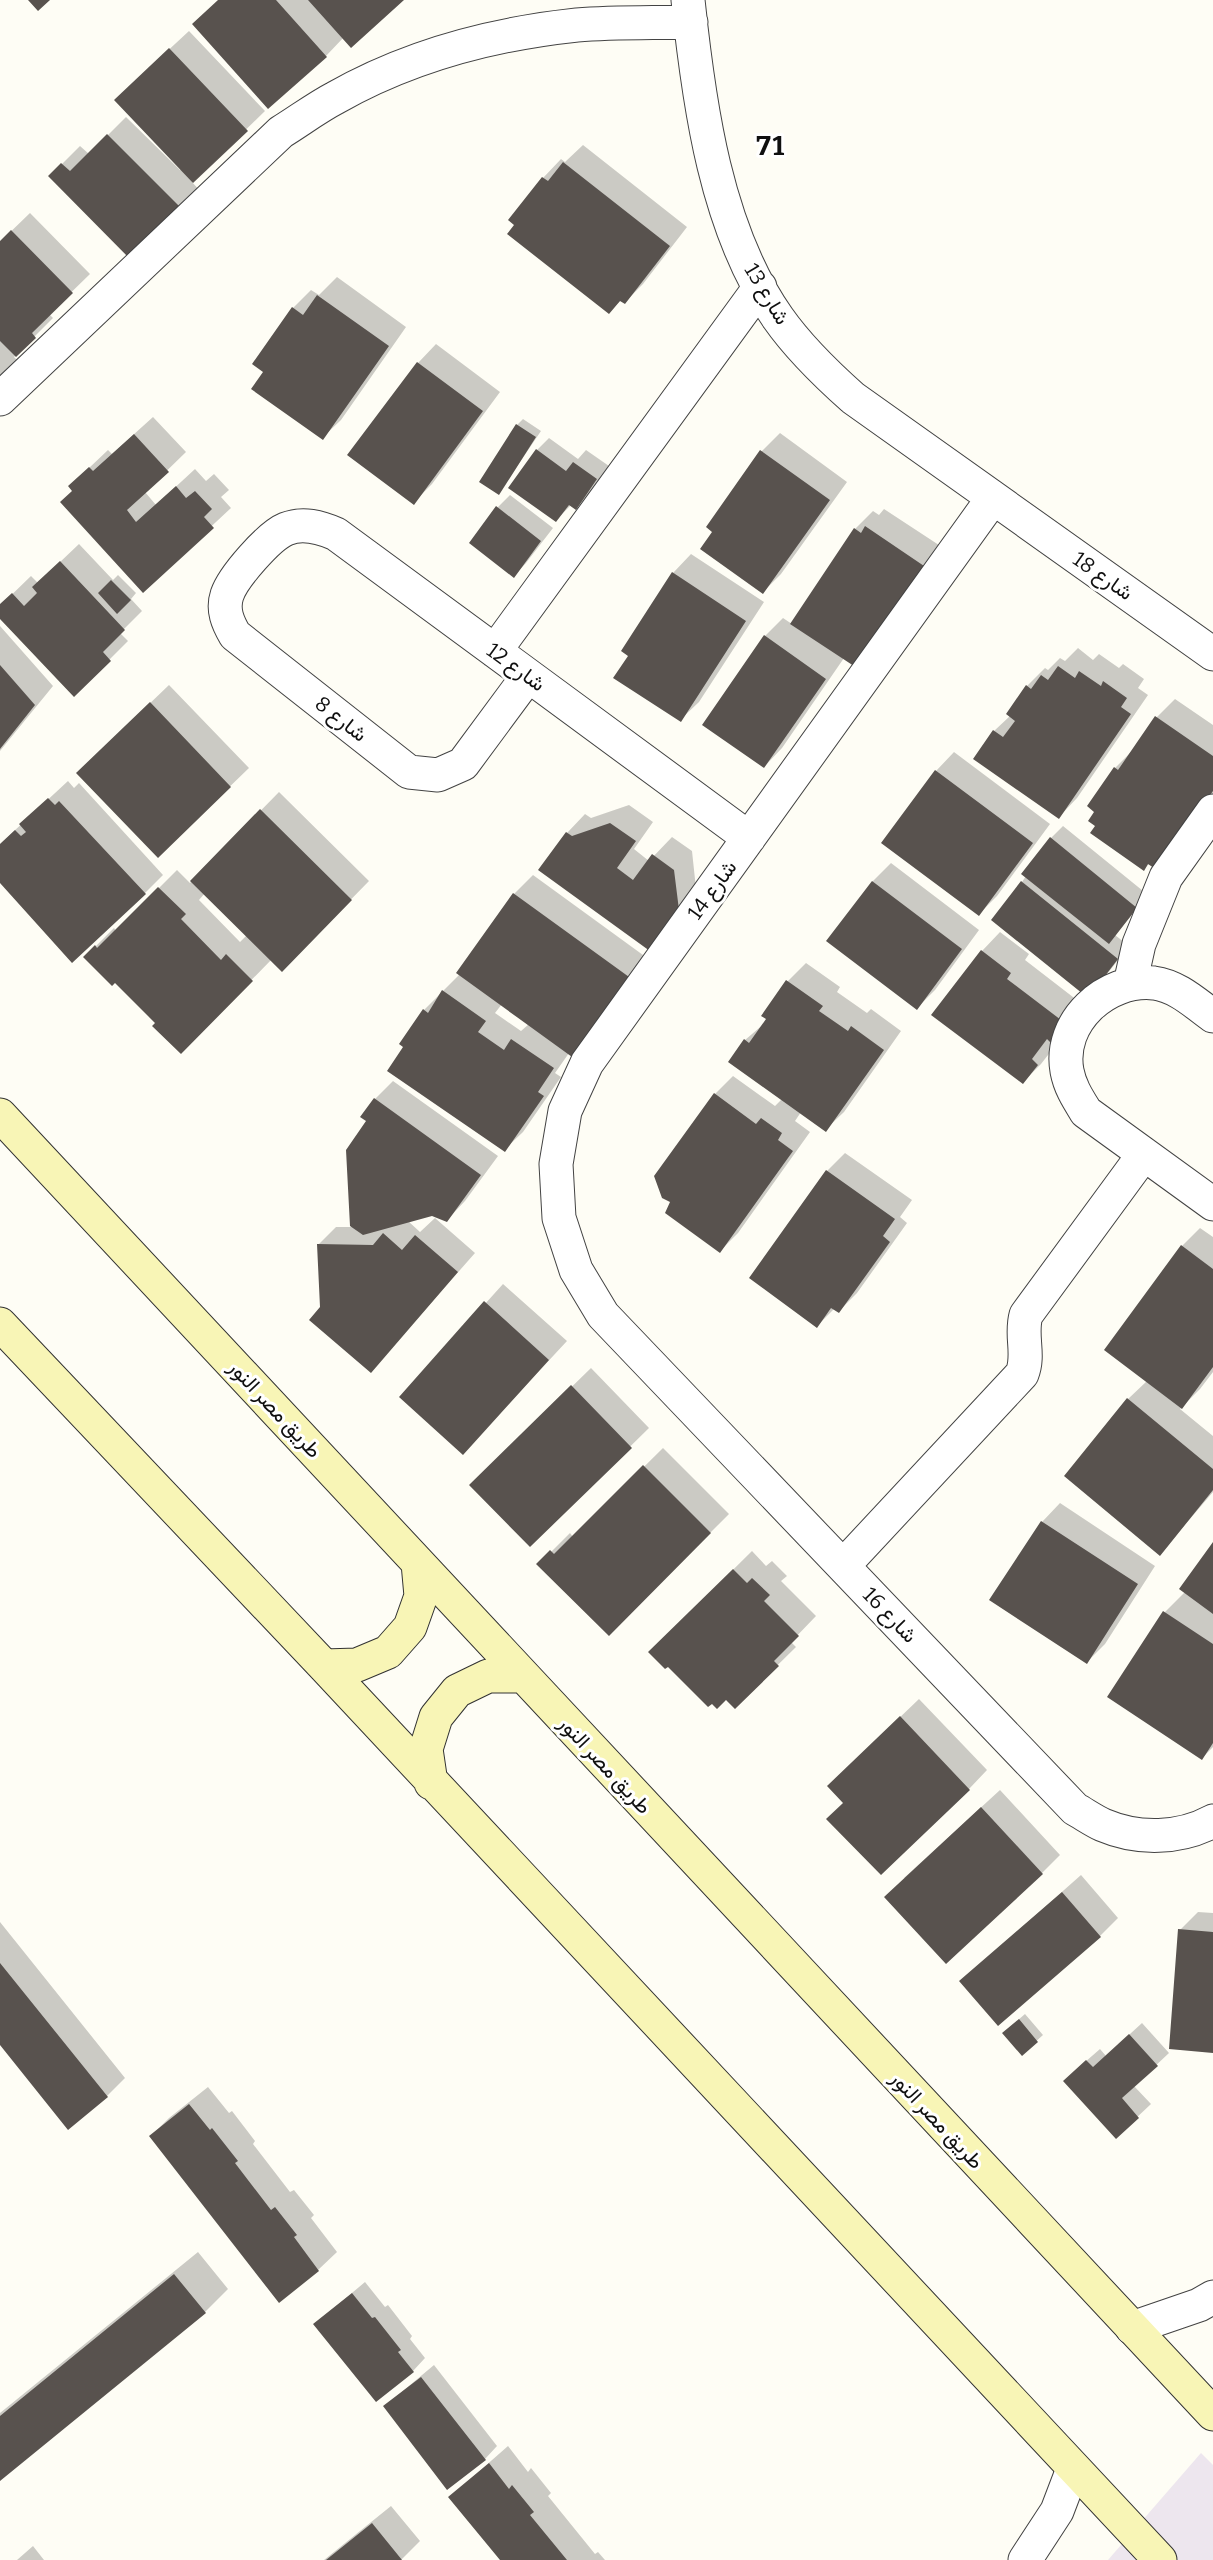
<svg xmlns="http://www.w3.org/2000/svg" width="1213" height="2560" font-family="Bitter,Vazirmatn,serif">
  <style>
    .industrial { fill: #ede6ee }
    .shadow { fill: #0003; fill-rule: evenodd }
    .building { fill: #58524e }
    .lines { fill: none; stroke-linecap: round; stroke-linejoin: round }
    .street-casing { stroke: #434343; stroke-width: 35 }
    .secondary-casing { stroke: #323232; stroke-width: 35 }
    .street { stroke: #fff; stroke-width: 33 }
    .secondary { stroke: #f8f5b6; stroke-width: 33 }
    .labels { text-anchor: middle; stroke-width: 6; stroke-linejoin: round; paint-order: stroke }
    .street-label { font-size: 21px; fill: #101010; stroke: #fff }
    .district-label { font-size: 27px; font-weight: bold; letter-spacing: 1.5px; fill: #101010; stroke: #fff }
  </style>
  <rect width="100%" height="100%" fill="#fefdf5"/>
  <!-- industrial -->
  <path class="industrial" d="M1201,2453L1213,2465V2560H1108Z"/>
  <!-- shadow -->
  <path class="shadow" d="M218,0H402L344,37L326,56Z
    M189,31L265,111L192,182L201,192L133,260L50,176L80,146L89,154L126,117L180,170L182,168L135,81Z
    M583,145L687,227L643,284L625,302L621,300L609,312L510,220L543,178L561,159L565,162Z
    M30,213L90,274L49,314L53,318L14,357L23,366L0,388V242Z
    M337,277L406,327L341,420L322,438L265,371L293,308L311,290L319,295Z
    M436,344L500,392L432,484L413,503L418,363Z
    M153,417L186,452L145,492L156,505L195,469L206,481L214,474L229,490L221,497L231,508L143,590L74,490L89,468L108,450L112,454Z
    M523,419L541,431L499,493L517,425Z
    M780,433L847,482L781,574L763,592L762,451Z
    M549,438L578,459L586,450L609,466L588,496L576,508L571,505L556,520L537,450Z
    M510,495L553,528L526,563L514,576L498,507Z
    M884,509L945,549L844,658L782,748L764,767L765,636L783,618L792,624L855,529L873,511L879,515Z
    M79,544L113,580L118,575L136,593L131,599L142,611L120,633L128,641L74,695L0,617V606L31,576L38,583Z
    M691,554L764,602L699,702L680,720L630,655L623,650L673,573Z
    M0,626L53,686L0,751Z
    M1078,648L1093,660L1099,654L1119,668L1123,664L1144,679L1138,688L1148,695L1077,798L1059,817L994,731L1010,716L1027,686L1045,668L1048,670L1060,658L1065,661Z
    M169,685L249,768L158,856L96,755Z
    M1175,699L1213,725V797L1144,869L1096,811L1089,806L1115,768L1133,750L1157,717Z
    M954,752L1050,824L997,896L979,914L883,842L936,771Z
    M68,781L74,788L79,783L163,875L145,893L0,881V844Z
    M279,792L369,881L282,970L272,959L181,1052L157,1022L115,981L85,957L114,928L116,931L177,870L190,883ZM205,893L247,935L240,942L199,900Z
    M629,805L653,822L634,849L649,861L672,837L692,851L697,898L673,933L567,833L585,814L591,818Z
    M1063,826L1148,895L1115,935L1129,946L1100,983L1022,882L1051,838Z
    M891,863L979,930L935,990L917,1008L828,941L873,881Z
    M533,875L654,963L569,1053L555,1073L561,1077L523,1132L504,1150L424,1010L460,974L458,973L514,894ZM502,1004L529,1024L521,1031L495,1013Z
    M1000,932L1029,954L1025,960L1082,1004L1050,1041L1055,1046L1041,1064L1023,1082L934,1014L982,951Z
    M806,963L840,987L837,992L867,1013L871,1009L901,1031L844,1112L825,1130L801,1112L795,1121L810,1132L738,1233L720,1251L715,1094L733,1076L775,1106L782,1099L730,1062L745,1040L765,1023L768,1019L763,1015L788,981Z
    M393,1081L498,1156L465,1201L447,1220L431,1215L408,1221L420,1232L435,1218L475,1253L371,1371L321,1307L318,1245L336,1227H351L368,1121L375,1099Z
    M845,1153L912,1200L900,1217L907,1223L857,1293L839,1311L835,1308L817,1326L827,1171Z
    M1200,1228L1213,1237V1372L1200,1389L1180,1409L1213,1436V1492L1160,1554L1128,1399L1147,1381L1182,1246Z
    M503,1284L567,1341L463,1453L401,1397Z
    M591,1368L649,1428L530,1545L471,1485Z
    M663,1448L729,1514L609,1634L539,1564L570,1533L573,1537Z
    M1060,1503L1155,1566L1105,1644L1087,1662L1042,1522Z
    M1213,1544V1747L1202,1758L1165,1612L1185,1592Z
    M752,1551L766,1566L772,1561L787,1576L781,1581L816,1616L791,1642L796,1647L735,1707L726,1698L650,1652Z
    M919,1699L987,1770L969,1789L845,1803L847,1768Z
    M1000,1790L1060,1855L1042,1873L904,1878Z
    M1081,1875L1118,1918L1100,1936L961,1981Z
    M1198,1912L1213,1913V2051L1180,1930Z
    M0,1922L125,2078L107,2096L0,2042Z
    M1025,2014L1043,2035L1022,2054L1010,2027Z
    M1142,2023L1169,2053L1134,2086L1151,2104L1116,2137L1077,2069L1100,2049L1106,2056Z
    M208,2087L229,2113L232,2111L255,2141L253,2144L290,2192L294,2190L314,2215L311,2218L337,2252L318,2270L279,2301L151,2136L169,2118Z
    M198,2252L228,2289L205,2312L0,2479V2413Z
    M365,2282L385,2307L388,2305L412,2336L410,2339L425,2358L413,2371L315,2324Z
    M434,2365L497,2446L485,2459L385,2406Z
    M508,2446L528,2472L531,2468L551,2493L548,2496L595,2554L598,2552L605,2560H502L450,2497Z
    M391,2506L420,2541L401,2560H324Z
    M33,2546L44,2560H17Z"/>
  <!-- building -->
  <path class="building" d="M28,0H50L38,11Z
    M218,0H276L327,57L268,109L192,24Z
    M308,0H404L351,48Z
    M169,48L248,131L193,183L114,100Z
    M107,134L184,211L133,262L48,176L61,163L70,171Z
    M563,162L670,246L625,304L620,301L609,314L507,234L514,225L508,220L542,177L548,181Z
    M11,230L73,293L32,333L36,338L16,357L0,341V241Z
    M317,295L389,346L323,440L251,389L263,372L252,364L292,307L303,315Z
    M417,362L483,411L414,505L347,455Z
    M516,424L536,437L499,495L479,482Z
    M134,434L169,472L127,510L136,522L176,486L186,498L195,491L212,509L204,517L214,528L143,593L60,502L72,491L68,486L89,467L93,471Z
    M536,449L566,471L573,462L597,479L576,510L569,505L556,522L508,488Z
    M760,450L830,500L763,594L700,549L712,532L706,527Z
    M496,506L541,541L514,578L469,543Z
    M865,526L927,568L860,670L790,624L854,528L861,533Z
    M60,561L125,630L103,652L111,661L74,697L0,619V604L12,593L24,606L37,593L32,587Z
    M672,572L746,621L681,722L613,678L628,656L621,651Z
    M111,580L131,600L117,614L98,593Z
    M764,635L826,679L764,768L702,725Z
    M0,665L35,705L0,749Z
    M1058,666L1075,678L1079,671L1101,686L1103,681L1127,698L1121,707L1131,714L1059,819L973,759L993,730L1003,737L1015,721L1006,714L1026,685L1031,689L1041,675L1048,680Z
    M150,702L231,787L158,858L76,773Z
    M1155,716L1213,756V791L1157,870L1148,864L1144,871L1090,833L1095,826L1088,821L1094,812L1087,806L1114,767L1118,770Z
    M935,770L1033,843L979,916L881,843Z
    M48,798L55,805L59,801L146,894L72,963L0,883V844L15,830L21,836L26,832L19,824Z
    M260,809L352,900L282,972L190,881Z
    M610,823L636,841L617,868L633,880L652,854L674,870L680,918L654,954L538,870L566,832L572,836Z
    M1050,837L1137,908L1109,944L1021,874Z
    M872,881L962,949L917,1010L826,941Z
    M1021,881L1118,959L1088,998L991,920Z
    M158,887L186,914L181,919L221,960L226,954L253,981L181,1054L152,1026L155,1023L115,983L112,986L83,957L95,945L97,948Z
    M513,893L636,982L579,1062L456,973Z
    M981,950L1011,973L1007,979L1065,1023L1051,1043L1047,1039L1032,1059L1038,1065L1023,1084L931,1015Z
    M786,980L823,1006L819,1011L848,1031L851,1026L884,1050L826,1132L728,1062L744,1039L749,1043L766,1019L761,1016Z
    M442,990L486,1021L478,1032L504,1050L511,1039L554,1068L538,1092L544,1096L505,1152L387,1071L403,1047L399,1044L423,1009L428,1013Z
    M714,1093L756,1124L761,1118L782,1133L778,1140L793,1151L720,1253L665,1213L670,1202L662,1198L654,1176Z
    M374,1098L481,1175L447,1222L432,1216L363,1235L350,1226L346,1150L366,1121L360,1117Z
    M826,1170L895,1219L883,1236L890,1242L839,1313L831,1308L817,1328L749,1278Z
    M383,1233L402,1250L415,1235L458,1272L371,1373L309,1320L320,1307L317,1244L373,1245Z
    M1181,1245L1213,1269V1367L1182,1409L1104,1350Z
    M484,1301L549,1360L463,1455L399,1397Z
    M571,1385L632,1448L530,1547L469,1485Z
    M1127,1398L1213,1469V1490L1160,1556L1064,1476Z
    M643,1465L711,1533L609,1636L536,1564L550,1550L554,1554Z
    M1041,1521L1138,1584L1087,1664L989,1600Z
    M1213,1542V1614L1179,1589Z
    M733,1569L747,1583L752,1578L770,1595L764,1601L799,1636L774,1661L779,1666L735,1709L726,1700L717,1709L712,1704L708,1707L668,1667L665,1669L648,1652Z
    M1163,1611L1213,1644V1743L1202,1760L1107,1697Z
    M900,1716L970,1790L881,1875L826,1819L843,1803L827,1786Z
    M981,1807L1043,1874L946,1964L884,1897Z
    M1062,1892L1101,1937L998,2026L959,1981Z
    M1178,1929L1213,1932V2053L1169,2049Z
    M0,1963L108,2097L68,2130L0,2045Z
    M1019,2019L1038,2042L1022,2056L1002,2033Z
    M1129,2034L1158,2066L1122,2098L1139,2118L1116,2139L1063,2081L1086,2060L1093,2067Z
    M189,2104L210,2130L212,2128L238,2161L235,2163L271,2210L275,2207L297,2235L294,2237L319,2271L279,2303L149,2136Z
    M174,2274L206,2313L0,2481V2416Z
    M352,2293L372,2318L375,2317L401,2350L398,2352L414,2372L376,2402L313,2324Z
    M421,2377L486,2460L447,2490L383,2406Z
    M489,2463L509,2489L512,2485L534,2512L530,2515L567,2560H500L448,2497Z
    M372,2523L402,2560H326Z"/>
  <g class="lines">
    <!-- street casing -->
    <g class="street-casing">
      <path id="street" d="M688,0C699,105 716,230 778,318C799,348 826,374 853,398L1213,654
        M0,399L281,132C299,121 316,108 335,98C409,56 492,34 577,25C614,22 653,23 691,22
        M993,498L587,1063L565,1111L556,1164L559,1218L576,1270L603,1315L1075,1809C1084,1814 1094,1821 1103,1825C1138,1840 1180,1839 1213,1821
        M495,651L760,287
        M528,676L463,764L438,775L409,772L235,635C228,623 222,610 227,595C233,577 269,536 286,529C303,522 320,527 336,534L749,838
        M1130,984L1139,944L1166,877L1213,811
        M1213,1016C1195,1003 1177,986 1154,983C1106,978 1058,1022 1067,1071C1070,1087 1078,1099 1086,1112L1213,1204
        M843,1566L1022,1374C1030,1354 1020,1336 1026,1315L1144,1154
        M1132,2328L1199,2305L1213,2297
        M1025,2560L1057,2511L1073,2469"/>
    </g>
    <!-- secondary casing -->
    <g class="secondary-casing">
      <path id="secondary" d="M0,1115L1213,2414
        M0,1324L324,1666L1160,2560
        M324,1666L357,1665L388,1652L410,1627L421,1596L418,1563
        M431,1783L426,1749L436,1717L457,1691L488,1676H521"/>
    </g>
    <!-- street -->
    <use href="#street" class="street"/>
    <!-- secondary -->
    <use href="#secondary" class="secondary"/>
  </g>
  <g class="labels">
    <!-- street labels -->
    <g class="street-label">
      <text transform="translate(767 294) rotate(59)" y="7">شارع 13</text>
      <text transform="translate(1103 576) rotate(35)" y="7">شارع 18</text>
      <text transform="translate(516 667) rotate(36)" y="7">شارع 12</text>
      <text transform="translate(341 719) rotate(38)" y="7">شارع 8</text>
      <text transform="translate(712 890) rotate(-54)" y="7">شارع 14</text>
      <text transform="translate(275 1409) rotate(47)" y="7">طريق مصر النور</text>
      <text transform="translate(890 1615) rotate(46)" y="7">شارع 16</text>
      <text transform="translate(605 1765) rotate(47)" y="7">طريق مصر النور</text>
      <text transform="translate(937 2120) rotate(47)" y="7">طريق مصر النور</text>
    </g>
    <!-- district labels -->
    <g class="district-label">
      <text x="771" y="155">71</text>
    </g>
  </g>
</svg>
